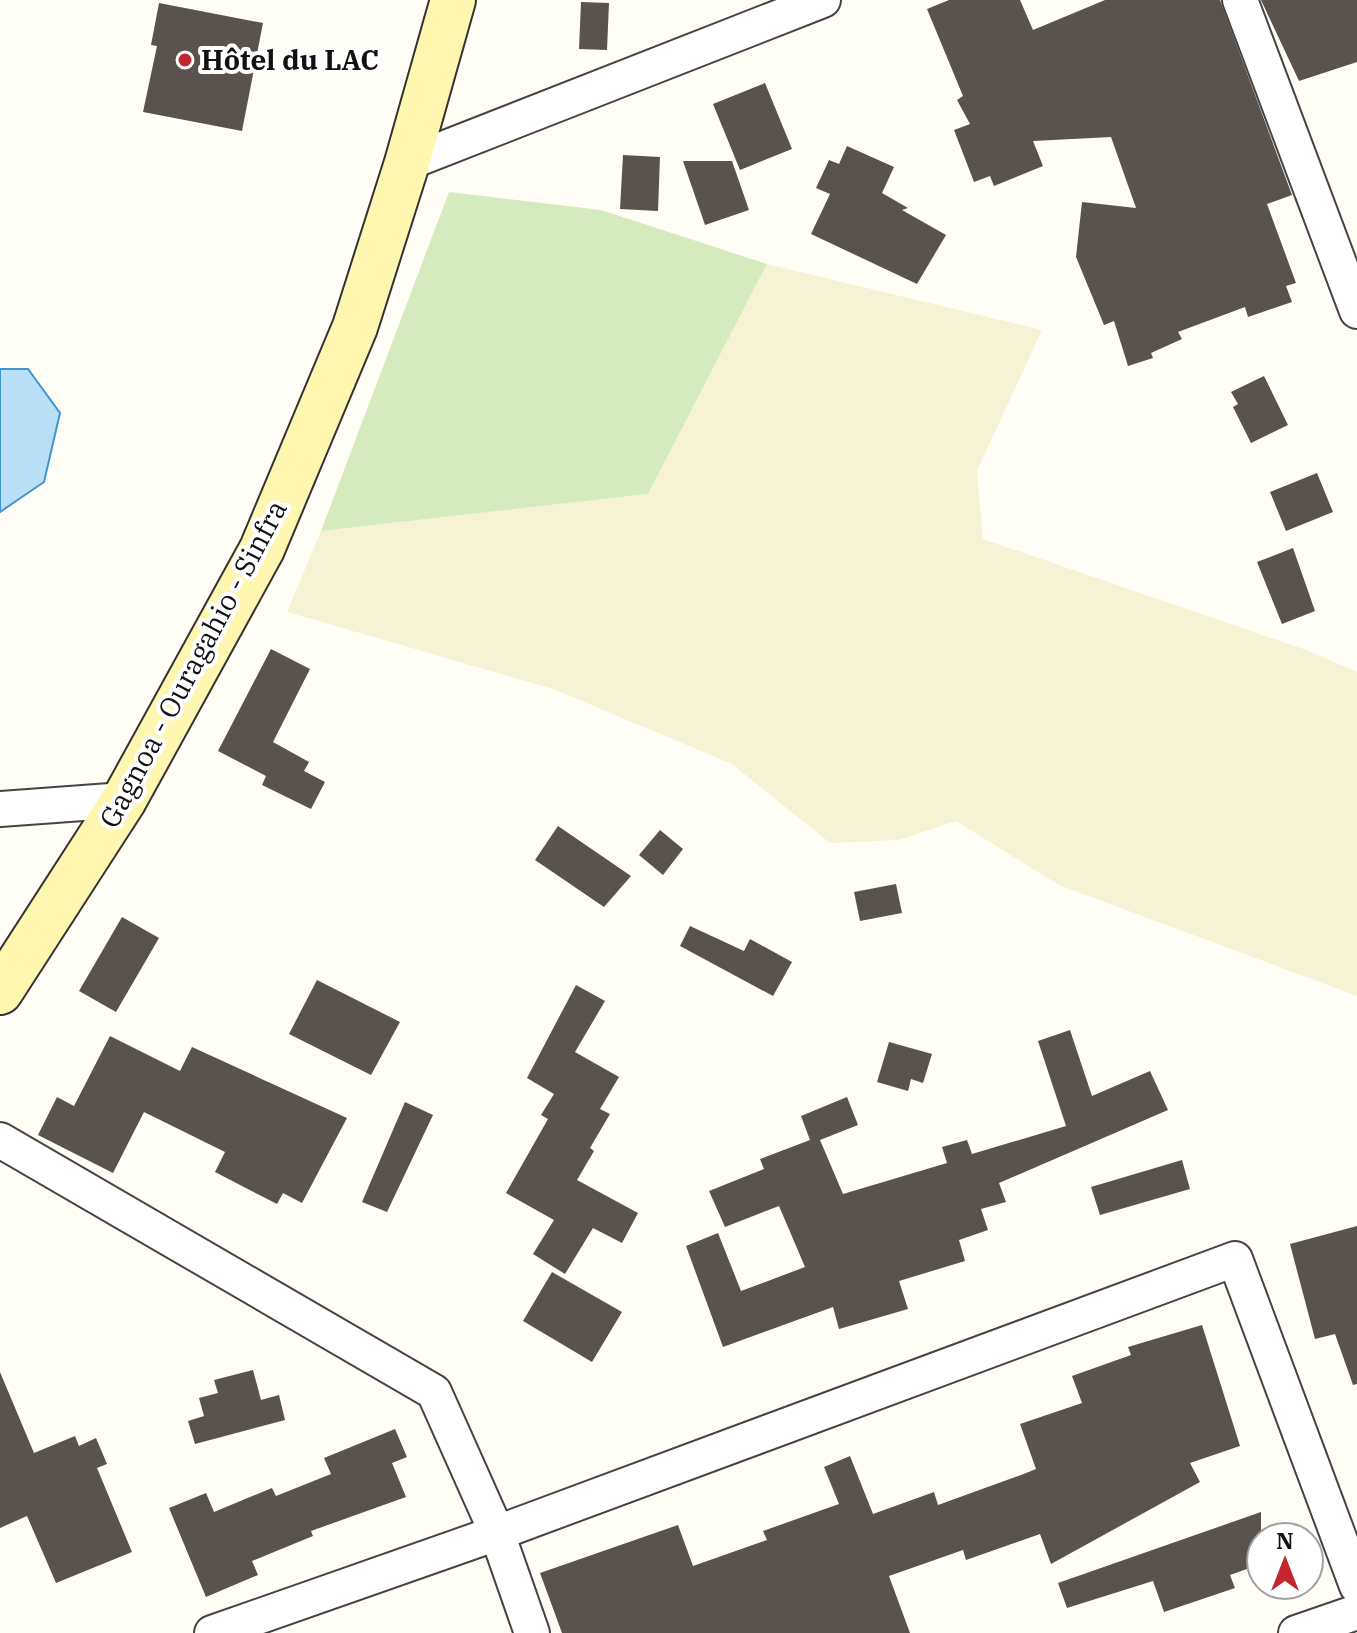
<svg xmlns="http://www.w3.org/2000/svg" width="1357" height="1633" font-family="'IBM Plex Serif',serif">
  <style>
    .farmland { fill: #f6f3d4 }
    .green { fill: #d5ebbd }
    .water { fill: #b9e0f7; stroke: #3f96cf; stroke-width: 2 }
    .building { fill: #5a524d }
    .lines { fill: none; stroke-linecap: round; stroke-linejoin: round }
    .minor-casing { stroke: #444; stroke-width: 38 }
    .secondary-casing { stroke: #333; stroke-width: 48 }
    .minor { stroke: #fff; stroke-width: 34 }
    .secondary { stroke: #fff6b0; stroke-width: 44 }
    .poi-dot { fill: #c4262e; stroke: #fff; stroke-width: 3 }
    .labels { text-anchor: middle; stroke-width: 8; stroke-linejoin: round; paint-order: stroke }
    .poi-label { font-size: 28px; font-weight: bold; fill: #111; stroke: #fff; text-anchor: start }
    .street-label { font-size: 28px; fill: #111; stroke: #fff }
  </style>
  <rect width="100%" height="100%" fill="#fffdf5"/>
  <!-- farmland -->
  <path class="farmland" d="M767,264L1042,330L977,471L983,539L1309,651L1357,672V996L1059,885L956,821L899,840L830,843L732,764L553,689L287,612L321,531L648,494Z"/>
  <!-- green -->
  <path class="green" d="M449,192L601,210L767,264L648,494L321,531Z"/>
  <!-- water -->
  <path class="water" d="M0,369H28L60,413L44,482L0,512Z"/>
  <!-- building -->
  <path class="building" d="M949,0H1020L1033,30L1105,0H1220L1292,195L1267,204L1296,283L1286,286L1292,302L1248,317L1245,307L1178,332L1182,339L1151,353L1153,358L1128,366L1114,321L1104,325L1076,257L1082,202L1136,208L1111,137L1033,141L1043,166L994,186L990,176L974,182L954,130L970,124L957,100L963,96L927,9Z
    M1261,0H1357V62L1299,81Z
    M581,2L609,3L607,50L579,49Z
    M159,3L263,23L242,131L143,112L157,46L151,45Z
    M765,83L792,149L740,170L713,104Z
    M847,146L894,167L882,193L908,208L902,210L946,235L917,284L811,234L830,194L816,188L829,160L839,164Z
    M623,155L660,157L658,211L620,209Z
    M683,161H732L749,210L705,225Z
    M1264,376L1288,425L1251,443L1233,407L1238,404L1231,392Z
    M1317,473L1333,512L1286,531L1270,492Z
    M1293,548L1315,611L1282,624L1257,562Z
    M271,649L310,669L273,742L309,762L304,771L325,782L311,809L262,785L266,776L218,751Z
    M558,826L631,876L604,907L535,860Z
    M660,830L683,849L663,875L639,855Z
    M896,884L902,913L860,921L854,892Z
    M122,917L159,938L116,1012L79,991Z
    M690,926L744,951L750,939L792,962L773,996L680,946Z
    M317,980L400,1022L371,1075L289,1034Z
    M576,985L605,1001L575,1052L619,1077L600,1109L610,1114L590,1148L594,1151L577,1180L638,1213L622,1243L593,1228L565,1274L533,1254L554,1220L506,1193L548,1119L541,1115L554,1094L527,1078Z
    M1070,1030L1092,1096L1150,1071L1168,1110L999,1183L1006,1202L981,1209L988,1230L959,1240L965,1261L899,1281L908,1309L839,1329L833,1307L723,1347L686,1246L718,1233L741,1291L805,1267L779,1206L725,1227L709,1191L764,1169L760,1159L810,1140L801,1116L847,1097L858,1125L820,1140L843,1194L947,1163L942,1147L967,1140L972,1154L1066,1126L1038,1041Z
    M110,1036L180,1071L192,1047L347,1118L302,1203L283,1193L277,1204L215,1172L225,1152L144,1112L113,1173L38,1135L57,1097L74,1106Z
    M889,1042L932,1054L923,1083L911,1079L908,1091L877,1082Z
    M405,1102L433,1115L387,1212L362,1202Z
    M1182,1160L1190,1189L1100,1215L1091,1187Z
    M1357,1226V1384L1353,1385L1335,1334L1315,1339L1290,1244Z
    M552,1272L622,1312L592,1362L523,1321Z
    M1202,1325L1240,1446L1190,1463L1200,1482L1051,1564L1040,1534L966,1560L963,1550L889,1576L910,1633H562L540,1573L678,1525L693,1566L767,1540L763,1531L839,1504L824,1467L850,1456L873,1514L934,1492L938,1505L1021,1475L1036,1469L1020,1424L1082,1403L1072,1376L1131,1355L1128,1347Z
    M253,1370L261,1400L279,1395L285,1420L195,1444L188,1421L204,1416L199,1398L218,1393L214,1380Z
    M0,1372L34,1453L75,1436L79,1446L96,1438L107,1464L97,1468L132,1552L56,1583L27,1516L0,1528Z
    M395,1429L407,1457L392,1463L406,1497L311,1531L313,1536L252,1561L258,1575L206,1597L169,1508L206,1493L214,1512L272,1488L276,1496L331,1474L324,1458Z
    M1261,1512V1564L1230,1575L1235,1588L1164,1612L1153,1581L1067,1608L1058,1583Z"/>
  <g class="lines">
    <!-- minor casing -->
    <g class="minor-casing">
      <path id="minor" d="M1240,0L1357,311
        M407,163L823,0
        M0,809L124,800
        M0,1140L434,1392L497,1533L532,1633
        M212,1633L497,1533L1235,1259L1357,1586
        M1296,1633L1357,1612"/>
    </g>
    <!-- secondary casing -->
    <g class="secondary-casing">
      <path id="secondary" d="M0,992L124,800L262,549L355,327L407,163L453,0"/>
    </g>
    <!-- minor -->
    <use href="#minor" class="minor"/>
    <!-- secondary -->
    <use href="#secondary" class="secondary"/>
  </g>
  <!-- markers -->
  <circle class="poi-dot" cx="185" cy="60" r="8"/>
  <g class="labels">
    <!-- poi labels -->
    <g class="poi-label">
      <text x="201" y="70">Hôtel du LAC</text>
    </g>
    <!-- street labels -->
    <g class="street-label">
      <text transform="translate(193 664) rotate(-62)" y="10">Gagnoa - Ouragahio - Sinfra</text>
    </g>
  </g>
  <!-- north arrow -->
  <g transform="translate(1285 1561)"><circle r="38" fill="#ffffff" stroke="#a0a0a0" stroke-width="2"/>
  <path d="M0-6L14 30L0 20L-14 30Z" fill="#c4262e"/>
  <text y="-12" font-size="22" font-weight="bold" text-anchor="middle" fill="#111111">N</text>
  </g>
</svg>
